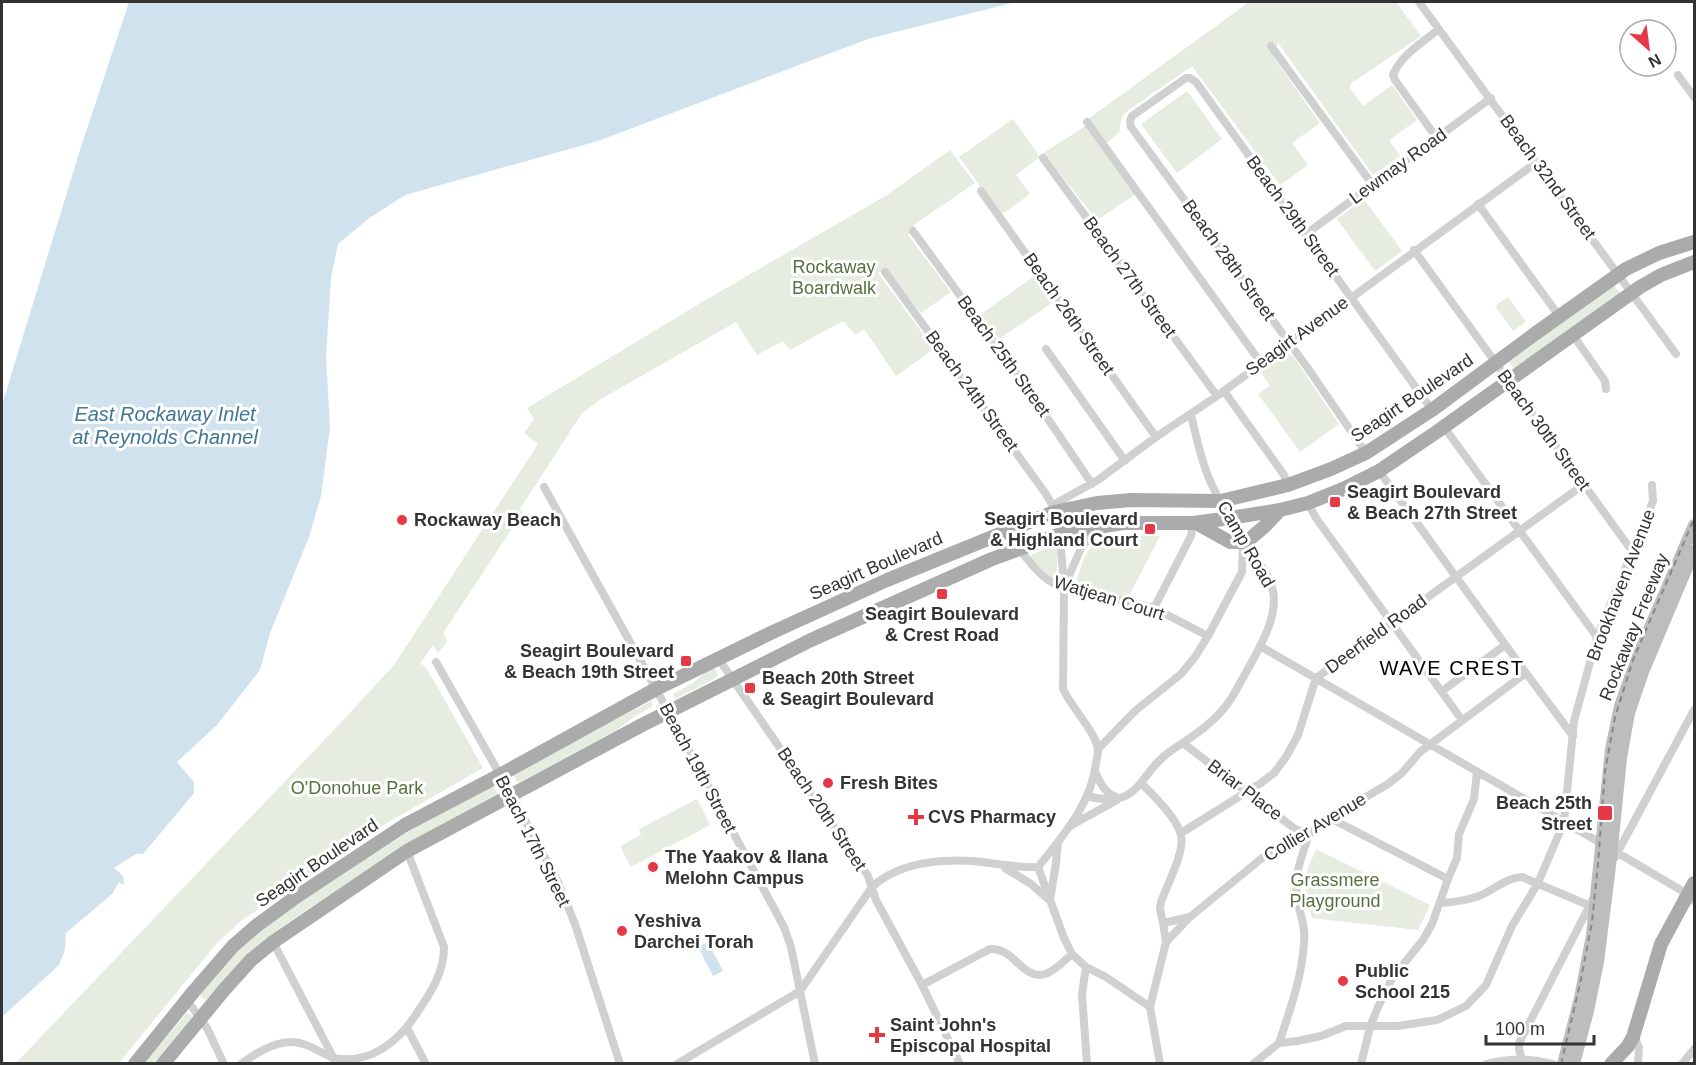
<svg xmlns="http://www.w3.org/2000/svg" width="1696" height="1065" font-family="Arial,sans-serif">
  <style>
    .green { fill: #e6ecdf }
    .water { fill: #cfe2ee }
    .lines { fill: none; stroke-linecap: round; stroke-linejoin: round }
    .street { stroke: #d0d0d0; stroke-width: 8 }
    .secondary { stroke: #bdbdbd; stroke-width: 12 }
    .primary { stroke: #ababab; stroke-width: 14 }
    .rail { stroke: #888; stroke-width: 2; stroke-dasharray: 6 4.5; stroke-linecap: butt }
    .poi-dot { fill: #e63946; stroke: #fff; stroke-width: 2 }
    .labels { text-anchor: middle; stroke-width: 6; stroke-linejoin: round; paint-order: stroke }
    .street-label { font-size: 18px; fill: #333; stroke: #fff }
    .park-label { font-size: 18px; fill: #56703f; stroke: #fff }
    .poi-label { font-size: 18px; font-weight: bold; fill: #333; stroke: #fff; text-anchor: start }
    .water-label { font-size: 20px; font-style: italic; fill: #3f7597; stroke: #fff }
    .neighbourhood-label { font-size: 20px; letter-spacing: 1.5px; fill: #000; stroke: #fff }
  </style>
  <rect width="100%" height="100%" fill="#fff"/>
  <!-- green -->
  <path class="green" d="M1249,2H1396L1421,36L1350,84V88L1363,106L1392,85L1417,120L1389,140L1400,156L1373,175L1278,43L1274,58L1320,123L1292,143L1308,165L1280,185L1192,66L1129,110L1122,116L1119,133L1105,144L1088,119Z
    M1187,91L1222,139L1177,173L1141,124Z
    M1013,119L1040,157L1016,175L1030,194L1001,215L959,157Z
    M1086,123L1136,194L1097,220L1043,153L1083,128Z
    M950,150L975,183L915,224L913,231L908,235L951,292L921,313L885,269L878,273L934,349L896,376L864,329L855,335L843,321L790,350L783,341L757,355L736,322L601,399L582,413L520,509L523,512L443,633L447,641L438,653L433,645L420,664L424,665L438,688L483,768L371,832L241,921L217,943L119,1063L15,1064L332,732L394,665L538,444L524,433L534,419L527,408L702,302L887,195Z
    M1364,199L1402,251L1375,271L1337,219Z
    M1033,277L1052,303L999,339L981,314Z
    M1614,285L1620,293L1514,369L1508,361Z
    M1508,297L1526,322L1513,331L1495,306Z
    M1286,353L1293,356L1339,424L1300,452L1258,394L1270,386L1261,372Z
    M1123,535L1160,536L1129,596L1126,599L1122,598L1108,592L1077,584C1078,571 1087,547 1098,540C1105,535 1115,536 1123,535Z
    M1052,546H1055L1058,550L1056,584L1030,557L1031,555Z
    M713,669H715L718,673L716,678L675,699L673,694L693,683L704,673Z
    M651,701L653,706L634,717L617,730L518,783L513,774Z
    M493,785L498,794C442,824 388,856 336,891C308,910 278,927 253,949C237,964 224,981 210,997L205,1000L200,996V993L222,967L252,937L289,910L408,832Z
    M697,799L710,825L631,867L620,846L641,835L639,829Z
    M1316,849L1430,905L1418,930L1312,918L1304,886L1305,876Z
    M187,1013L191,1015L192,1018L157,1063L143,1064Z"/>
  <!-- water -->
  <path class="water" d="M129,2H1016L871,38L598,141L405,195L368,219L338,244L331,278L326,357L330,427L321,496L309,537L270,633L260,670L217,725L177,762L194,782V793L143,854H136L114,868L123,876L124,885L119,882L112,894L66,933L65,950L59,965L2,1017V405L79,153Z
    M708,942L723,971L713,976L698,947Z"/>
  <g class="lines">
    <!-- street -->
    <path class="street" d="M1419,2L1676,354
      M1271,46L1372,184
      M1678,75L1694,97
      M1087,122L1261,363
      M1436,137L1395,80L1393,75C1401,55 1422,43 1439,29
      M1043,158L1217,396
      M981,191L1156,437
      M1478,204L1559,316
      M913,231L1021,379L1092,484
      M1306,234L1491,98
      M1414,250L1632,551
      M885,272L1046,494L1054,508
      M1573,335L1605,381L1606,389
      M1046,349L1125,461
      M1224,391L1284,475L1288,485
      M1444,427L1597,637
      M1366,453L1307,367L1131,127L1130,121L1132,116L1186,78H1190L1196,82L1432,410
      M1379,471L1526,673L1573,736
      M544,487L656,689L784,927L791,947L815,1064
      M1308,503L1316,518L1462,720
      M1053,505L1098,480L1156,437L1217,396L1537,162
      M1019,549C1033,566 1043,581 1064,588L1154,608L1208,636
      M1065,585L1081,548L1088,540L1090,528
      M1154,608L1191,536L1193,523
      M1260,646L1618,853L1679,889L1694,901
      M718,658L868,876L876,900L922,985L960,1064
      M436,662L511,794L558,882L575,924L620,1064
      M1442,691L1505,645
      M1183,743L1295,829L1309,834C1302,856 1294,874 1297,897C1299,914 1306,924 1304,943C1302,977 1290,1010 1279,1043
      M1098,749L1135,711L1181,674L1195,657L1208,636L1242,572L1243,542
      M1095,771C1100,783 1104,792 1116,797
      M1141,783C1153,795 1177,818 1181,835C1185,852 1167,885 1161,902L1160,909L1163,923
      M1087,796C1143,810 1136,774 1172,750C1190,738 1211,725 1225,707C1233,698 1238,686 1244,676C1257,652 1281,615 1272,587C1266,566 1248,551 1238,533C1228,515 1216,496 1208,476C1200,456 1196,435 1191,415
      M1330,818L1448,879
      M1070,826L1117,800
      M1181,833L1261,783L1274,773L1286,757L1298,735L1316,678L1583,485
      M1615,857L1694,710
      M1038,867C1062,837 1092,803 1096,763C1097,759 1098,753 1098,749C1095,731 1071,707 1063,689L1064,588L1060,534
      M1038,867L1064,938L1072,954L1086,967L1106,977L1150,1007
      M1005,868L1031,884L1048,899
      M1050,900L1056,863L1058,842
      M1441,903C1454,902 1466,901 1479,896C1494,890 1505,878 1522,877L1593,907
      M273,942L334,1059
      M1166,942L1188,919
      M1086,967L1082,994L1087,1064
      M922,985L990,949C1014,947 1023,981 1045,974C1055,971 1064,961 1072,954
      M187,1000L207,1028L224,1064
      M407,1028L426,1064
      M1634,1035L1639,1048L1638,1064
      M241,1064C255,1054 273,1042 291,1042C307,1042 319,1052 333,1058C371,1065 399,1041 417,1013C431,992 444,973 444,947L407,851
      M677,1064L800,991L872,887C898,863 939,859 973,861C995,863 1015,868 1038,867
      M1160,1064L1150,1007L1166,942L1163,923L1190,917L1267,854L1288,840L1309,834L1330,818L1388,784L1402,773L1420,752L1526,673
      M1253,1064L1279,1043L1298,1041L1321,1036L1346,1026H1398L1437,1020L1466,1006L1486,985L1512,926L1538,883L1564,822L1574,721L1597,637L1653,501L1652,485
      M1361,1064L1370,1027L1378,1007L1393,977L1423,940L1432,924L1448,879L1457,858L1459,834L1474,799L1477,772
      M1486,1064C1508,1058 1531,1058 1553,1064
      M1523,1064L1519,1049V1043L1594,897
      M1682,1064L1694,1049"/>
    <!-- secondary -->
    <path class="secondary" d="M1563,1064L1580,998L1592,935L1611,749L1620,706L1638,655L1694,525
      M1574,1064L1588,1011L1598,962L1611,858L1621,758L1629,713L1643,672L1694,551"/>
    <!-- primary -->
    <path class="primary" d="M1196,523L1230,542H1243L1251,538L1265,526L1280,510
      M135,1064L194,991L233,946L256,926L293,899L405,825L500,775L656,689L775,631L887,580L1054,512L1097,503L1131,500L1221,501L1288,485L1331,469L1366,453L1432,410L1536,333L1626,269L1659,253L1694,242
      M163,1064L224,990L251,960L273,942L407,851L642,725L811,640L992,559L1066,532L1123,523H1193L1230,518L1280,510L1308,503L1343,489L1379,471L1438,431L1640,287L1661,275L1694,262
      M1611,1064L1628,1046L1633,1037L1661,944L1694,883"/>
    <!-- rail -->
    <path class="rail" d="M1561,1064L1580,984L1592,922L1598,864L1605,771L1615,717L1633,660L1694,519"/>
  </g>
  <!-- markers -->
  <g class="poi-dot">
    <rect x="1329" y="496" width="12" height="12" rx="3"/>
    <circle cx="402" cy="520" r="6"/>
    <rect x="1144" y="523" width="12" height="12" rx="3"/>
    <rect x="936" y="588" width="12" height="12" rx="3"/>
    <rect x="680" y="655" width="12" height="12" rx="3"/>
    <rect x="744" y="682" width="12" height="12" rx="3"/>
    <circle cx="828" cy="783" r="6"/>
    <rect x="1597" y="805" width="16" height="16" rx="3"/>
    <path d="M913 808h6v6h6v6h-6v6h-6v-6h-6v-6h6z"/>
    <circle cx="653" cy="867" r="6"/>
    <circle cx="622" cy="931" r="6"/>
    <circle cx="1343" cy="981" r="6"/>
    <path d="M874 1026h6v6h6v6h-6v6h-6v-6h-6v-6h6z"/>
  </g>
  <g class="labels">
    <!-- street labels -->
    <g class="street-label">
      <text transform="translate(1398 166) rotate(-36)" y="6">Lewmay Road</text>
      <text transform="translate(1548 177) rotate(54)" y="6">Beach 32nd Street</text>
      <text transform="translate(1293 216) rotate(54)" y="6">Beach 29th Street</text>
      <text transform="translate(1229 260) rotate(54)" y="6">Beach 28th Street</text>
      <text transform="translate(1130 277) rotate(54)" y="6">Beach 27th Street</text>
      <text transform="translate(1069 314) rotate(55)" y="6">Beach 26th Street</text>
      <text transform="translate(1297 336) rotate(-36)" y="6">Seagirt Avenue</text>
      <text transform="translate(1004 356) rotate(54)" y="6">Beach 25th Street</text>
      <text transform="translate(972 391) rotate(54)" y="6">Beach 24th Street</text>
      <text transform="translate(1412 398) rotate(-34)" y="6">Seagirt Boulevard</text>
      <text transform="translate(1544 430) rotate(54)" y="6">Beach 30th Street</text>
      <text transform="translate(1246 544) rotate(60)" y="6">Camp Road</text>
      <text transform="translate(876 566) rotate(-24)" y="6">Seagirt Boulevard</text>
      <text transform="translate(1621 585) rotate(-69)" y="6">Brookhaven Avenue</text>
      <text transform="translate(1109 598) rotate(17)" y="6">Watjean Court</text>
      <text transform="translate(1634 627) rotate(-68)" y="6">Rockaway Freeway</text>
      <text transform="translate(1376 634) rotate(-36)" y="6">Deerfield Road</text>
      <text transform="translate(698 768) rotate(62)" y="6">Beach 19th Street</text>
      <text transform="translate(1245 790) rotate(37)" y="6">Briar Place</text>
      <text transform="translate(822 809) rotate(56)" y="6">Beach 20th Street</text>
      <text transform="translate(1315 827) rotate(-31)" y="6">Collier Avenue</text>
      <text transform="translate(533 841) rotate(63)" y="6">Beach 17th Street</text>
      <text transform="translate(317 863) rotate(-34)" y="6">Seagirt Boulevard</text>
    </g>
    <!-- park labels -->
    <g class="park-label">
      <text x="834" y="273">Rockaway<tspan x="834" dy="21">Boardwalk</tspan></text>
      <text x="357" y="794">O'Donohue Park</text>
      <text x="1335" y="886">Grassmere<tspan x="1335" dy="21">Playground</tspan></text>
    </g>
    <!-- poi labels -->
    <g class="poi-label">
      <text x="1347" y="498">Seagirt Boulevard<tspan x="1347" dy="21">&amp; Beach 27th Street</tspan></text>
      <text x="1138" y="525" text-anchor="end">Seagirt Boulevard<tspan x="1138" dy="21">&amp; Highland Court</tspan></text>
      <text x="414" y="526">Rockaway Beach</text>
      <text x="942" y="620" text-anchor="middle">Seagirt Boulevard<tspan x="942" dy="21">&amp; Crest Road</tspan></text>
      <text x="674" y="657" text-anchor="end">Seagirt Boulevard<tspan x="674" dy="21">&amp; Beach 19th Street</tspan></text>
      <text x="762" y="684">Beach 20th Street<tspan x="762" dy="21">&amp; Seagirt Boulevard</tspan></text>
      <text x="840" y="789">Fresh Bites</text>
      <text x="1592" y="809" text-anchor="end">Beach 25th<tspan x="1592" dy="21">Street</tspan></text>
      <text x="928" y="823">CVS Pharmacy</text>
      <text x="665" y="863">The Yaakov &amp; Ilana<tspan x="665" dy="21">Melohn Campus</tspan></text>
      <text x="634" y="927">Yeshiva<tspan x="634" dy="21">Darchei Torah</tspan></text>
      <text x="1355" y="977">Public<tspan x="1355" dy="21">School 215</tspan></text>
      <text x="890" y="1031">Saint John's<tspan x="890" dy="21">Episcopal Hospital</tspan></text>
    </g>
    <!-- water labels -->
    <g class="water-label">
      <text x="165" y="421">East Rockaway Inlet<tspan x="165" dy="23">at Reynolds Channel</tspan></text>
    </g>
    <!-- neighbourhood labels -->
    <g class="neighbourhood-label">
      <text x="1452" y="675">WAVE CREST</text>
    </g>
  </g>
  <!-- border -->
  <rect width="1696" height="1065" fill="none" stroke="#333333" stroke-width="6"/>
  <!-- north arrow -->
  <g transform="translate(1648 48) rotate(152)"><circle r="28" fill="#ffffff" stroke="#adadad" stroke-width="1.5"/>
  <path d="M0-4.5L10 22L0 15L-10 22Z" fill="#e63946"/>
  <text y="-9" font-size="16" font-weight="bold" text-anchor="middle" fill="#333333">N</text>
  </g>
  <!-- scale -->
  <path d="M1486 1035v9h108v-9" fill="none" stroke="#333333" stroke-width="3"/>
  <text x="1495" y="1035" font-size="18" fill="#333333" stroke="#ffffff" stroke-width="4.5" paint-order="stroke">100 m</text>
</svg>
